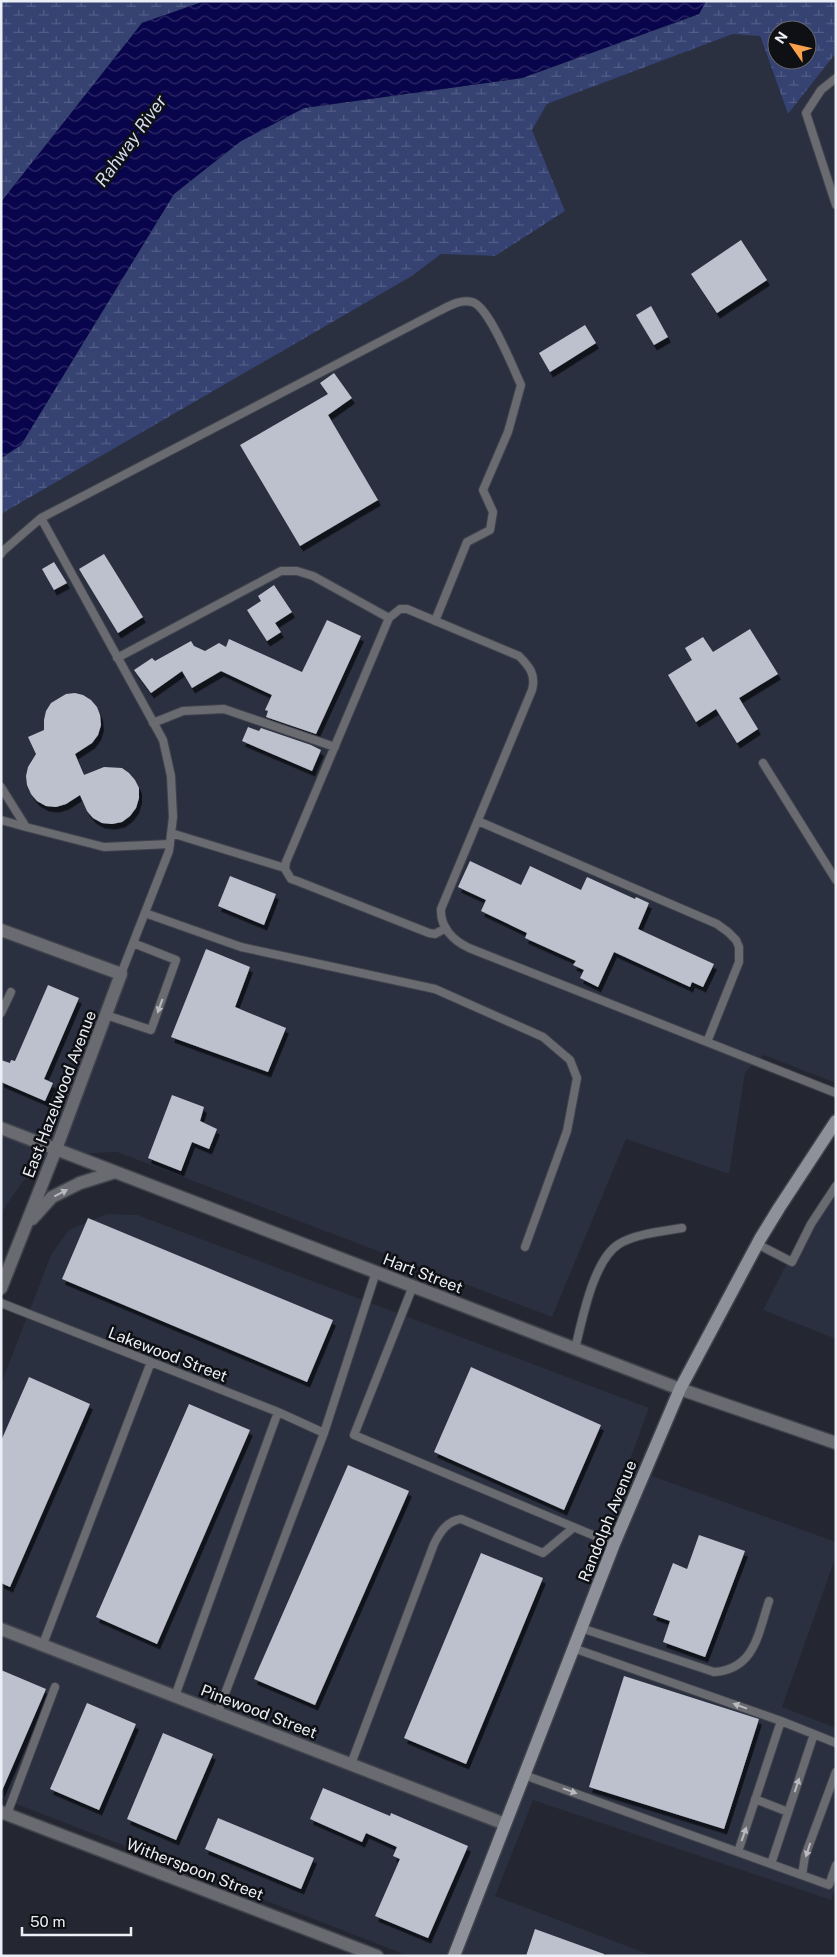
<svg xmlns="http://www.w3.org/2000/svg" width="837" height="1957" font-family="'Public Sans',sans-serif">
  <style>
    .built { fill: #2b3040 }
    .wetland { fill: url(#wetland-marsh); fill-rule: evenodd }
    .water { fill: url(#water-waves) }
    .building { fill: #bdc1ce; filter: url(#shadow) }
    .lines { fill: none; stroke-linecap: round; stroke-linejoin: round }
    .service-casing { stroke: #40434c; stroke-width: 10 }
    .minor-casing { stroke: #40434c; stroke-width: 15 }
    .secondary-casing { stroke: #40434c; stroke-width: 15 }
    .service { stroke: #696b70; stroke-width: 8 }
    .minor { stroke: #696b70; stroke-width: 12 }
    .secondary { stroke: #8e9199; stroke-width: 12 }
    .oneway { fill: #b8bac0 }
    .labels { text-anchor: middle; stroke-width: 5; stroke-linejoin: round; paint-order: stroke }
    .street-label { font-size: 16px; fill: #eceff5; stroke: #0f1014 }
    .water-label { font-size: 18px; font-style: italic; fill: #d3daef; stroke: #0f1014 }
  </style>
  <defs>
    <pattern id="wetland-marsh" width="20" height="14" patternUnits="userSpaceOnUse" patternTransform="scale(1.25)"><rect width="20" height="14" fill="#354272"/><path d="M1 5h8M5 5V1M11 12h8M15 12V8" fill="none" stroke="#525e87"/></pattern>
    <pattern id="water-waves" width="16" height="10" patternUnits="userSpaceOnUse" patternTransform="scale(1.25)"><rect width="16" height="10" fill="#09054d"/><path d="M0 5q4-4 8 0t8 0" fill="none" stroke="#2d2a67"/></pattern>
    <filter id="shadow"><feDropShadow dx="3" dy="5.5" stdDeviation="0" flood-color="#0009"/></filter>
  </defs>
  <rect width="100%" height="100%" fill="#242731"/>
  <!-- built -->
  <path class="built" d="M733,34L759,35L788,114L836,53V1083L764,1055L745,1072L729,1174L626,1139L552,1317L117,1152L73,1154L23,1181L1,1213V514L412,276L441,254L495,256L565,211L532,130L547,104Z
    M836,1187V1339L763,1310L799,1240Z
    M107,1214L137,1215L649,1408L627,1467L836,1542V1556L782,1707L836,1728V1886L831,1900L533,1800L495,1896L653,1956H409L1,1798V1384L52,1253L69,1230Z"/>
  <!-- wetland -->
  <path class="wetland" d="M1,1H205L142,23L1,202Z
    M706,1H836V53L788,114L760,36L733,34L547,104L532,130L565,211L495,256L441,254L412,276L1,514V458L21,445L174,194L241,141L304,108L522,78L699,14ZM777,30H807V60H777Z"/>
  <!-- water -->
  <path class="water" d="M205,1H706L699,14L522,78L304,108L241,141L174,194L21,445L1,458V202L142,23Z"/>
  <!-- building -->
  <path class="building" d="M741,240L767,280L717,313L691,274Z
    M651,306L668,337L654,345L636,315Z
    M585,325L596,343L550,372L539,353Z
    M334,373L352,398L328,415L378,500L300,546L240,445L328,394L320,383Z
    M104,554L143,617L118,633L79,569Z
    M54,562L67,583L54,590L42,569Z
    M274,585L292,612L275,623L281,632L267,641L247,610L261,601L258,596Z
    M327,620L361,636L316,734L266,717L268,711L265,710L272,695L221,671L192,688L182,671L151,693L134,670L152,658L155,661L191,641L194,646L205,651L219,643L226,647L229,639L302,672Z
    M750,629L778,674L739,698L758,729L737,743L716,709L696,722L668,675L692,660L685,648L703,637L713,652Z
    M75,693L83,695L91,700L97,707L100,715L101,725L98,735L92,743L75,754L84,775L104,767L122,768L129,773L135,780L139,788V798L136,808L130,816L122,822L112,824L102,823L93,818L87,811L80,795L66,804L56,807L46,806L37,801L31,794L27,785L26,776L28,767L36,754L28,737L44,730V720L46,711L51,703L66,694Z
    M248,727L259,731L261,728L311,745L321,750L312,771L242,741Z
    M470,861L521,885L530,866L581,890L587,877L635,899L636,897L649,903L638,929L714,964L703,987L692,982L690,987L614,952L598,987L580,978L584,970L573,965L576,961L525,938L527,933L481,911L486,900L458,887Z
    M230,876L276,894L264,925L218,906Z
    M206,949L250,967L235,1007L286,1028L268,1072L171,1037Z
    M48,985L79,998L44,1079L53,1083L45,1101L1,1082V1060L10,1063L11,1060L15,1061Z
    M172,1095L204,1107L200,1121L217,1129L209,1149L192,1142L181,1171L148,1158Z
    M88,1218L333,1320L307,1382L62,1279Z
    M471,1367L601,1425L564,1510L434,1452Z
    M29,1377L90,1404L10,1587L1,1583V1441Z
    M189,1404L250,1430L157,1644L96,1617Z
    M348,1465L409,1491L315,1705L254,1679Z
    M699,1535L745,1551L705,1657L663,1642L670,1621L653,1615L673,1563L687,1569Z
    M481,1553L543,1578L466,1764L404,1738Z
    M1,1670L46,1689L1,1793Z
    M624,1676L759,1719L724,1829L589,1787Z
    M87,1703L136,1724L99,1810L50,1789Z
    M163,1733L213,1754L176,1840L127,1819Z
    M323,1788L390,1816L391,1813L468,1846L428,1938L375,1916L400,1859L393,1856L397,1847L366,1833L362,1842L310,1819Z
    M218,1818L314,1858L301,1889L205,1849Z
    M535,1929L604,1954V1956H526Z"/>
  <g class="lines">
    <!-- service casing -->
    <g class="service-casing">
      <path id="service" d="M836,78L821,90L806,113L836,205
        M41,518L439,311C449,306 460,299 472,302C489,306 513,368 521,385L508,432L483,490L493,512L490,530L467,542L435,621
        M1,554L3,551L41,518L163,740L171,776L173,817L169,851L121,974
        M117,658L281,571H297L313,576L389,618
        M153,723L183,711L224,709L335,747
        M763,763L836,880
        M1,787L26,827L104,847L170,844
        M1,820L26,827
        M478,821L717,924L728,932L736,940L739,947V962L707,1042
        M171,833L285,868
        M145,913L241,947L435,989L543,1037L570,1060L577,1078L567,1131L525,1247
        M446,928L435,934L429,933L297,881L291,879L285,869L286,862L389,618L400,609H407L519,656C530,667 536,675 532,690L441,909C440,928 454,941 469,948L836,1093
        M1,1013L11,992
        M106,1015L151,1030L176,960L133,943
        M757,1244L792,1262L811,1224L836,1186
        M413,1286L354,1435L614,1544
        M1,1303L278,1412L324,1433
        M575,1349C582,1321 593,1260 619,1244C635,1234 663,1231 682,1228
        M581,1628L714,1672C755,1669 758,1634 769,1601
        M43,1644L151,1362
        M175,1696L278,1412
        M218,1712L324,1433L376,1272
        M781,1721L836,1743
        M351,1764L434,1544C440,1532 447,1521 461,1519L543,1553L573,1528
        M524,1775L738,1852L781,1721L573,1648
        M755,1799L788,1812
        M7,1814L55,1687
        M738,1852L829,1885L836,1865
        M771,1864L814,1734
        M802,1875L805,1856L836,1772"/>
    </g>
    <!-- minor casing -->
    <g class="minor-casing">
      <path id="minor" d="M1,930L121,974L56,1149L1,1288
        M1,1128L680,1389L836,1443
        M32,1219L52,1197L80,1183L115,1172
        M1,1629L505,1824
        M1,1812L377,1956"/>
    </g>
    <!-- secondary casing -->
    <g class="secondary-casing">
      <path id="secondary" d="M454,1956L614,1544L680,1389L760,1239L779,1208L836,1121"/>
    </g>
    <!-- service -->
    <use href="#service" class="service"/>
    <!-- minor -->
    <use href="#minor" class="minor"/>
    <!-- secondary -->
    <use href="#secondary" class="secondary"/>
  </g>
  <!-- one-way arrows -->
  <defs><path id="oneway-solid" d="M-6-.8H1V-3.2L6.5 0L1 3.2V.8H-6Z" transform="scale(1.25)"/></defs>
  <g class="oneway">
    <use href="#oneway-solid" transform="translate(160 1006) rotate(110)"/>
    <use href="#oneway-solid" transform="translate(61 1193) rotate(-27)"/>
    <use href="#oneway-solid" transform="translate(740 1706) rotate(-160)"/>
    <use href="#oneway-solid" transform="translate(797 1785) rotate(-72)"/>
    <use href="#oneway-solid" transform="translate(570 1791) rotate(20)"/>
    <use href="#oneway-solid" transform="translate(744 1834) rotate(-71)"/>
    <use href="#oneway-solid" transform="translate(808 1850) rotate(108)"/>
  </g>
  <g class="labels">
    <!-- street labels -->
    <g class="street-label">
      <text transform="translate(59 1094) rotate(-69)" y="6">East Hazelwood Avenue</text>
      <text transform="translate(423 1273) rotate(21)" y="6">Hart Street</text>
      <text transform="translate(168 1354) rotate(21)" y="6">Lakewood Street</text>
      <text transform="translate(607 1521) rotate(-68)" y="6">Randolph Avenue</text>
      <text transform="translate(259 1711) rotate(21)" y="6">Pinewood Street</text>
      <text transform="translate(195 1869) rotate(21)" y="6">Witherspoon Street</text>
    </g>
    <!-- water labels -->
    <g class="water-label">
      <text transform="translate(131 141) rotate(-54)" y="6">Rahway River</text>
    </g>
  </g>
  <!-- border -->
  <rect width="837" height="1957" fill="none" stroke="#eceff5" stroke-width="5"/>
  <!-- north arrow -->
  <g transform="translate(792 45) rotate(304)"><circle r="24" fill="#0f1014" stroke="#67696e"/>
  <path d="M0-4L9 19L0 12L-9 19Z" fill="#f9a04c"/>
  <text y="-8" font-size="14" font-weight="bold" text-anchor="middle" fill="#eceff5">N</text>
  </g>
  <!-- scale -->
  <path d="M22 1927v8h109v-8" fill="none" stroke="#eceff5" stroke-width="2.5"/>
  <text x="30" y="1927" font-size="15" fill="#eceff5" stroke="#0f1014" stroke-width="4" paint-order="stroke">50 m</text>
</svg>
